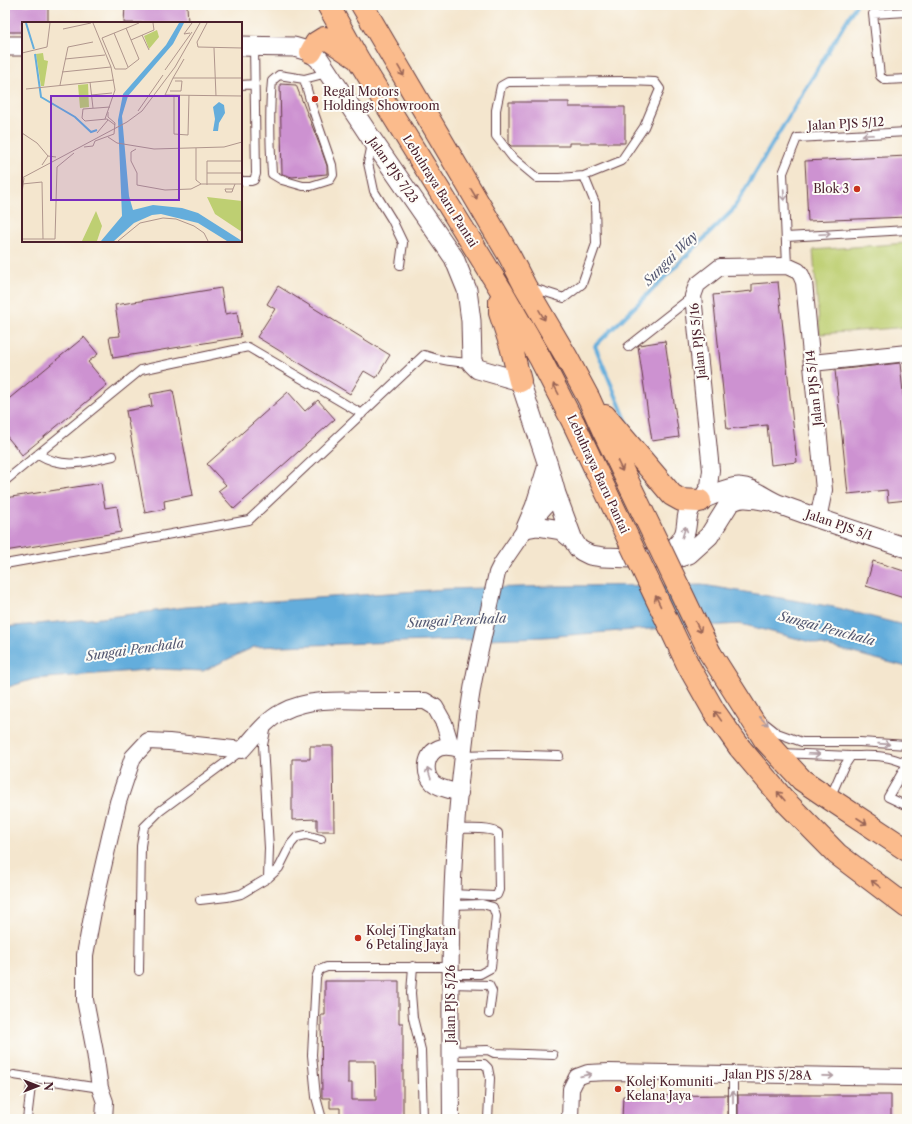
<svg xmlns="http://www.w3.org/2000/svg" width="912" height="1124" font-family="'Libre Caslon Text',serif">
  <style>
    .green { fill: #becf72; stroke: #84774e }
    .water { fill: #64addc; stroke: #576684 }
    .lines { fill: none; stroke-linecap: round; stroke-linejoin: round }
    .stream { stroke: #64addc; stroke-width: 4 }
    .building { fill: #cd92d1; fill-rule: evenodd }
    .service-casing { stroke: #643d43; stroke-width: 10 }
    .minor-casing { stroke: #643d43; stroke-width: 18 }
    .tertiary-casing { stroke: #643d43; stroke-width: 21 }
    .motorway-casing { stroke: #643d43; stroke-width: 24 }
    .service { stroke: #fff; stroke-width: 8 }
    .minor { stroke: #fff; stroke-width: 16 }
    .tertiary { stroke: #fff; stroke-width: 19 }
    .motorway { stroke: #fbbb8c; stroke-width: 22 }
    .motorway-bridge-casing { stroke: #643d43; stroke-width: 24; stroke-linecap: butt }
    .motorway-bridge { stroke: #fbbb8c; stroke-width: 22 }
    .oneway { stroke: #9a6557 }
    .oneway2 { stroke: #ae9aa0 }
    .poi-dot { fill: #c8321e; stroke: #fdfcf7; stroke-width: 1.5 }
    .labels { text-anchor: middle; stroke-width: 4; stroke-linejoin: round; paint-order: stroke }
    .poi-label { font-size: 12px; fill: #4a1f2b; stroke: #fdfcf7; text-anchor: start }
    .street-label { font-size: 12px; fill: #4a1f2b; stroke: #fdfcf7 }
    .water-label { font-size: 13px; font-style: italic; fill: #545872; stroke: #fdfcf7 }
    .inset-river { fill: none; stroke: #64addc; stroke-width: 2 }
    .inset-road { fill: none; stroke: #b0968d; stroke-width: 1 }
    .view { fill: #7b2cbf; fill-opacity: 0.15; stroke: #7b2cbf; stroke-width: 2 }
    .inset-edge { fill: none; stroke: #4a1f2b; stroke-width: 2 }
  </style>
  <rect width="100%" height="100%" fill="#fdfcf7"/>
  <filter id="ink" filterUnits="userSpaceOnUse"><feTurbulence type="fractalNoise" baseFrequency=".025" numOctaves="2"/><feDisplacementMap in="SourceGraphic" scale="8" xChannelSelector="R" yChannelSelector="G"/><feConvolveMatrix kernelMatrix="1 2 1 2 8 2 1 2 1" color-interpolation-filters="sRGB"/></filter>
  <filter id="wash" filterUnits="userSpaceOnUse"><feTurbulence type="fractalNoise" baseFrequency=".012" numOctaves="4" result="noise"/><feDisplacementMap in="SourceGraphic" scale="16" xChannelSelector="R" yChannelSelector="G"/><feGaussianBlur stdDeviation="0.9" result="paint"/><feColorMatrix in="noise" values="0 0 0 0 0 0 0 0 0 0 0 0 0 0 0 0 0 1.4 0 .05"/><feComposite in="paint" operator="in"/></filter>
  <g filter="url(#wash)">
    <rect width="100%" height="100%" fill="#f4e6ce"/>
    <!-- green -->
    <path class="green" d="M907,243V327L820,334L813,250Z"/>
    <!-- water -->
    <path class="water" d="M703,585L834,607L907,626V667L741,624L633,630L544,637L254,647L203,671L158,669L34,679L5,688V627L101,618L186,607L446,589L554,586Z"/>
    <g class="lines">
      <!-- stream -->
      <path class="stream" d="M630,432L629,427L595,346L732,211L856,5"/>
    </g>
    <g id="blocks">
      <!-- building -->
      <path class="building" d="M5,5H48V23H23V32H5Z
        M125,5H187L188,23H124Z
        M280,84L296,85L320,146L327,166V174L292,177L282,174Z
        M509,102H569V107H625V143H569V146H511L509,144Z
        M907,156V217L808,221L805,161Z
        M778,282L797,462L771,465L767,425L727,429L713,295L752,291V284Z
        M278,286L390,355L376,378L364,371L350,394L257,337L275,309L267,304Z
        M221,288L225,314L237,312L241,337L113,358L109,337L120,336L115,305Z
        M84,337L98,354L88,362L107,385L22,455L5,434V402Z
        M665,341L679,437L652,441L638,346L639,345Z
        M900,363L907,432V500L888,502L887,490L848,494L835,370Z
        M173,390L193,495L164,501L165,509L145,513L126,411L152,406L150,394Z
        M288,392L305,411L318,400L335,419L234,509L218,491L226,485L207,464Z
        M101,483L105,508L117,506L121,532L5,551V498Z
        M873,561L907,572V599L866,586Z
        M310,746H333L334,831H317V819L292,820V759H310Z
        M325,981H399V1023H403V1119H340V1108H330V1098H322L321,1015H325ZM348,1061H375L376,1100H352V1083H348Z
        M728,1095V1119H622L623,1096Z
        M738,1095H891V1119H738Z"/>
    </g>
  </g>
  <g filter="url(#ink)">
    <use href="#blocks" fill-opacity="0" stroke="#643d43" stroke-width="1"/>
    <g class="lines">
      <!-- service casing -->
      <g class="service-casing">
        <path id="service" d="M907,12L873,14L880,76L885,80L907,79
          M304,79L312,107L332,165L333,175L330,180L311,186H303L282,180L272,174C270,143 269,112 272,81L279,75L304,79L327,73
          M627,81L655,82L660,89L644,127L621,161L584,176L559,178H537L513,158L496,136V110L501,86L508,82Z
          M241,85L255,84
          M372,144L368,163L374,191L392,220L403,243L400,265
          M241,181H251L254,180L256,174L254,46
          M786,237L907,230
          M787,266L783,173L797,138L907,132
          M530,287L564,298L582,284L596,244L595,203L584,176
          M628,347L693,296
          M38,454C64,470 85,462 113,456
          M5,481L141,370L248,347L362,414
          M5,564L249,520L424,355C441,361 455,362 472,363
          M762,721L777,733L802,742H860L907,745
          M267,726L263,745L269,848L268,878
          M782,753C804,754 827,755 850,756C872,756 886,754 907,764
          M463,755L496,754L559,756
          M907,764L888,797L907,806
          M830,798L843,768L851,756
          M452,894L494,896L497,895L499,890L498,833C489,827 467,829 456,829
          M200,900L227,897L241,894L268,878L279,868L291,844L297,837L306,835L321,839
          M413,966L411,993L413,1018L421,1050L423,1119
          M139,971L141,846L144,827L160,811L241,751
          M451,974H480L491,968L496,916L493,907L482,904L452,905
          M451,984L489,985L492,991L489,1014
          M450,1051L488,1050L494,1053L553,1055
          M451,1064H484L488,1068L490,1078L488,1119
          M14,1075L100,1088
          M27,1119L32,1078
          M322,1119L316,1097L312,1055L316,978L319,970L327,967H451
          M733,1119V1074"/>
      </g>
      <!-- minor casing -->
      <g class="minor-casing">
        <path id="minor" d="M812,363L907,353
          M700,501L709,486L711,470L693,296L697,285L720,267L787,266L798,271L801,275L804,282L824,490L818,519
          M460,793C451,790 440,789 433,783C423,773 425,754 439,748C446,745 453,747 460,749
          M104,1119L105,1102L100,1088L95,1052L85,1000V955L94,906L118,802L133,757L148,741L169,742L242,750C254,737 266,720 282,712C308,698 341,700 370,701C388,701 407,701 425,701L435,707L444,723L451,746
          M451,1119C450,995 448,871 464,748C467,723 470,698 475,673C482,640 490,606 497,573L502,563L526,528L556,494
          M570,1119L571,1089L577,1077L588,1073L609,1072L907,1077"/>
      </g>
      <!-- tertiary casing -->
      <g class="tertiary-casing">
        <path id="tertiary" d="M5,46H23
          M241,46L294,47L311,52L319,59L373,141L454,258L467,290L471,321L472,363L478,369L520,381L548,465L556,494L573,540L578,548L582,551L590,555L603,557L661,559L677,558L689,554L709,536L729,504C740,493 757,500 771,501
          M526,528L535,507L548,465
          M526,528L537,526L561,530L573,540
          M661,559C670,552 679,546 684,535C688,527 685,513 692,506C698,500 731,486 739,487C754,488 765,499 778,504C821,520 864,534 907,548"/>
      </g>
      <!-- motorway casing -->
      <g class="motorway-casing">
        <path id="motorway" d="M328,5L358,59L501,290L540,358L574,424
          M362,5L510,257L525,286L566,356L589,399L603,430L657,542
          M311,52L316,43L324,38L328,39L355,57
          M500,301V313L511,346L520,381
          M605,416L672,495L681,500L700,501
          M710,653L765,740L802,780L830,799L907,850
          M740,748L785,801L837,854L907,907"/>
      </g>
      <!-- service -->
      <use href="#service" class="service"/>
      <!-- minor -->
      <use href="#minor" class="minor"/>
      <!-- tertiary -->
      <use href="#tertiary" class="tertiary"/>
      <!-- motorway -->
      <use href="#motorway" class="motorway"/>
      <!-- motorway-bridge casing -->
      <g class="motorway-bridge-casing">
        <path id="motorway-bridge" d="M574,424L689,667L714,711L740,748
          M657,542L710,653"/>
      </g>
      <!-- motorway-bridge -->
      <use href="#motorway-bridge" class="motorway-bridge"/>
    </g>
    <!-- one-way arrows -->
    <defs><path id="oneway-shaft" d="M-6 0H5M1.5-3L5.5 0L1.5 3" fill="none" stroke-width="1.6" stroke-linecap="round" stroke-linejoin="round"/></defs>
    <g class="oneway">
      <use href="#oneway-shaft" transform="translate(401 71) rotate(60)"/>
      <use href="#oneway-shaft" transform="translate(474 194) rotate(59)"/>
      <use href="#oneway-shaft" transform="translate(542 315) rotate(60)"/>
      <use href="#oneway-shaft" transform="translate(556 389) rotate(-118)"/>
      <use href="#oneway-shaft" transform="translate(620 466) rotate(64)"/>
      <use href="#oneway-shaft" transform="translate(658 601) rotate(-115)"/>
      <use href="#oneway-shaft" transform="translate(698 627) rotate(64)"/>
      <use href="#oneway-shaft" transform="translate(718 716) rotate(-125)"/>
      <use href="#oneway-shaft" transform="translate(781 796) rotate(-130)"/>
      <use href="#oneway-shaft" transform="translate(862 821) rotate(33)"/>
      <use href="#oneway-shaft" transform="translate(876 884) rotate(-143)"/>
    </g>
    <g class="oneway2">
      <use href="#oneway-shaft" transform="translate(868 135) rotate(177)"/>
      <use href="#oneway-shaft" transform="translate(784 195) rotate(87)"/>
      <use href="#oneway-shaft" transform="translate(825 234) rotate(-3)"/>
      <use href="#oneway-shaft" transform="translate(684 532) rotate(-73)"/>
      <use href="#oneway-shaft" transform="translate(764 721) rotate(44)"/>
      <use href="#oneway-shaft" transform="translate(884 744) rotate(4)"/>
      <use href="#oneway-shaft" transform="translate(814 754) rotate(2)"/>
      <use href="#oneway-shaft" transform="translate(429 773) rotate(-108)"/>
      <use href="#oneway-shaft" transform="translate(586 1075) rotate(-13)"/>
      <use href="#oneway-shaft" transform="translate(828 1076) rotate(1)"/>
      <use href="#oneway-shaft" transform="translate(733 1097) rotate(-90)"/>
    </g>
  </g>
  <!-- markers -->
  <g class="poi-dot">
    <circle cx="315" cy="99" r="4"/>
    <circle cx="857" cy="189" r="4"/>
    <circle cx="358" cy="938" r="4"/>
    <circle cx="618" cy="1089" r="4"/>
  </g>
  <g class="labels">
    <!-- poi labels -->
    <g class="poi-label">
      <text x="323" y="96">Regal Motors<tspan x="323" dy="14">Holdings Showroom</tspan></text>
      <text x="849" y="193" text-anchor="end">Blok 3</text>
      <text x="366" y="935">Kolej Tingkatan<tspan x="366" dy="14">6 Petaling Jaya</tspan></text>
      <text x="626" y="1086">Kolej Komuniti<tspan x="626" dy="14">Kelana Jaya</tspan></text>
    </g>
    <!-- street labels -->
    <g class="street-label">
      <text transform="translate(846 124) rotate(-3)" y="4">Jalan PJS 5/12</text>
      <text transform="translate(393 170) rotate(55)" y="4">Jalan PJS 7/23</text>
      <text transform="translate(440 191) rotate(58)" y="4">Lebuhraya Baru Pantai</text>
      <text transform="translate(698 341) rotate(-96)" y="4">Jalan PJS 5/16</text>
      <text transform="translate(814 388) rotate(-96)" y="4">Jalan PJS 5/14</text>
      <text transform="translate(598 474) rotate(65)" y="4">Lebuhraya Baru Pantai</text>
      <text transform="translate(839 525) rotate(19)" y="4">Jalan PJS 5/1</text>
      <text transform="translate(451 1004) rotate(-90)" y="4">Jalan PJS 5/26</text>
      <text transform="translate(768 1075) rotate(1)" y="4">Jalan PJS 5/28A</text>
    </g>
    <!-- water labels -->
    <g class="water-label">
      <text transform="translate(670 258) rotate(-45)" y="5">Sungai Way</text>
      <text transform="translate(457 620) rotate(-3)" y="5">Sungai Penchala</text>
      <text transform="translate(827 628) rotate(15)" y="5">Sungai Penchala</text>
      <text transform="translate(135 649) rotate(-8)" y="5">Sungai Penchala</text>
    </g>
  </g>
  <!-- overview -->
  <g transform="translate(22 22)">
    <rect width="220" height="220" fill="#f4e6ce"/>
    <path d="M135,8L137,15L127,27L122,14ZM21,31L22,38L26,39L22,64H19L14,32ZM66,62L67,85L58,86L56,63ZM185,175L220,179V210L193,192ZM74,189L80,204L75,219H60Z" fill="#becf72"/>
    <path d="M157,1H162L151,22L106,74L100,94L107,174L111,188L131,183L160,186L176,191L220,219H205L176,201L139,192L130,193L112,201L92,219H79L100,194L96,98L101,72L144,23ZM197,80L202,83L203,91L197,101L196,109H191L193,97L191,85Z" fill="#64addc"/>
    <path class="inset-river" d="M4,1L12,27M13,32L19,75L53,95L69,110L75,108"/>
    <path class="inset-road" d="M71,1L89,45L93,68L83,97M185,1L175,20L176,25L220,26M41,7L69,1M92,11L106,45M168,11L162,12L170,1M120,13L127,28M80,16L93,47H104L117,37L104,6M80,16L117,1M109,18L132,8L131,1M192,26L194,74M0,31L25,25L28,1M43,37L83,33M143,48L170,10M40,50L89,45M151,56L162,37M220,56H151L143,73L220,74M68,60L71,86M38,63L46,25L71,20M4,67L92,58M148,69H159L160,59H153M69,73L90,71M152,73V112L166,113L167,73M88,85L61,87L60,96L63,99L85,97L93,103M116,89L141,53M0,111L15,121L26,134M75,111L86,98M86,115L95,121L132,127L202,125L220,120M62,125L71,124L73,119L92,112L93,101L86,95V90M174,126V158L179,162M114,127L109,130V139L115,151V163L143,168L169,167L179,162H220M20,143L26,134L34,135M185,151H220M0,156L105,100L120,89L153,45L178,1M0,162L20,160L21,217M185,163V139H220M211,167H203L204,170H210L211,167L213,162M0,171L2,156M0,217H33L35,145L52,131M96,219L118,201L141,196L154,197L172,204L182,211L186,219"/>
    <path class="view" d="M29,74H157V178H29Z"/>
    <rect width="220" height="220" class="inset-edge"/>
  </g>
  <!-- margin -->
  <rect width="912" height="1124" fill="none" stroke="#fdfcf7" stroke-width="20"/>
  <!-- north arrow -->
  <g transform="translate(38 1086) rotate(90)" stroke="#fdfcf7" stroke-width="3" paint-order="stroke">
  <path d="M0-3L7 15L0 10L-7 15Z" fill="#4a1f2b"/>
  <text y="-6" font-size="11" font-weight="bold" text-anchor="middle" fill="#4a1f2b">N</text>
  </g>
</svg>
